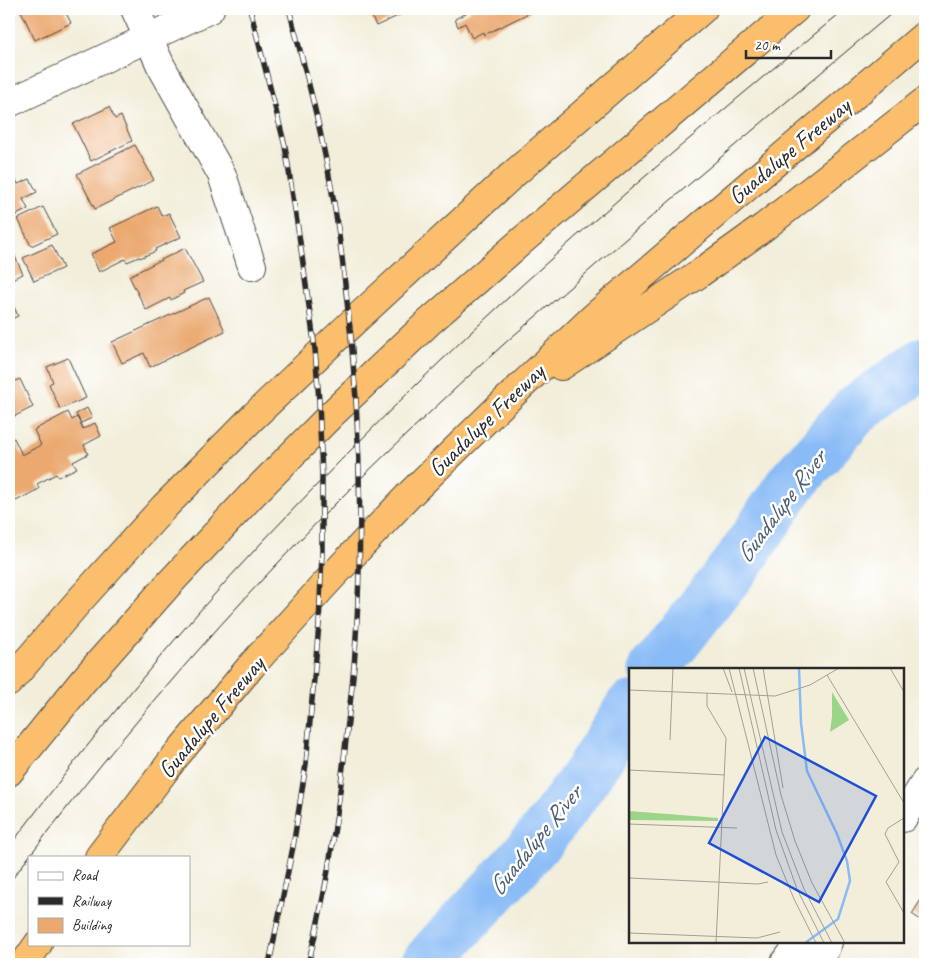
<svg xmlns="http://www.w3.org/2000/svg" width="934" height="973" font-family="Caveat,sans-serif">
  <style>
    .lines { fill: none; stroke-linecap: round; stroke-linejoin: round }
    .river { stroke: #89bbf6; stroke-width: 51 }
    .building { fill: #eba96f }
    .minor-casing { stroke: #494845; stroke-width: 30 }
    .highway-casing { stroke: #494845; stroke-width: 30 }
    .minor { stroke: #fff; stroke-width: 28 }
    .highway { stroke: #fabe6d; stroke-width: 28 }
    .tram { stroke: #2b2b2b; stroke-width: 1 }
    .rail-casing { stroke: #2b2b2b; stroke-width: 5.5 }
    .rail { stroke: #fff; stroke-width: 4; stroke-dasharray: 11; stroke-linecap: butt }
    .labels { text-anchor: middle; stroke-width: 5; stroke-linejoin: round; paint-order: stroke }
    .street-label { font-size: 24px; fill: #2b2b2b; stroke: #fff }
    .water-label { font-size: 25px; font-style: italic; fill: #4c5d72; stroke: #fff }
    .inset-river { fill: none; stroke: #89bbf6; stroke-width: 2.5 }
    .inset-road { fill: none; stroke: #a2a094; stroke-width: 1 }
    .view { fill: #1d4ed8; fill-opacity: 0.15; stroke: #1d4ed8; stroke-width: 2.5 }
    .inset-edge { fill: none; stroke: #2b2b2b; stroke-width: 2.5 }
  </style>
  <rect width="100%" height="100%" fill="#fff"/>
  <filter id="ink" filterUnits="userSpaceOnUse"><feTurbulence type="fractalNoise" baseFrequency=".02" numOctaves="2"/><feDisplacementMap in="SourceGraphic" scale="10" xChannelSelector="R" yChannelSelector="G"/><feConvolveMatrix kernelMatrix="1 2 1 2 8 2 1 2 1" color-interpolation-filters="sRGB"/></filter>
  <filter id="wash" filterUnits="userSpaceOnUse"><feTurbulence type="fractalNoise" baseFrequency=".0096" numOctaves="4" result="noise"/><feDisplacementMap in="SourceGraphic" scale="20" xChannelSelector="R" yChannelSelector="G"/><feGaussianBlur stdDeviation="1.12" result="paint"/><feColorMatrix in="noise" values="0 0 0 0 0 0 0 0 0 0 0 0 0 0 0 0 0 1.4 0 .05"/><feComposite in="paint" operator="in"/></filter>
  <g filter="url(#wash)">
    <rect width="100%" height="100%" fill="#f2eeda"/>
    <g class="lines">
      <!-- river -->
      <path class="river" d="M654,669L740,560L791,484L856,410L925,362
        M426,964L437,951C468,917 500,885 530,850C568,806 600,757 630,707"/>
    </g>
    <g id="blocks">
      <!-- building -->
      <path class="building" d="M20,9H70L65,11L71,23L35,40Z
        M368,9H397L400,15L376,26Z
        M471,9H530L531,12L484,35L483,32L472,38L465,23L458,27L455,19L472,10Z
        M109,107L115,119L121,116L132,141L91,161L73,124Z
        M135,145L154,180L95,209L77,174Z
        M12,172L18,184L30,179L37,192L23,199L28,209L9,219V174Z
        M157,206L162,216L169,213L181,237L155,249L156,251L140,258L139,257L127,262L125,259L99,272L91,254L117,242L110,228Z
        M43,207L57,234L31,246L18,219Z
        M9,243L23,274L9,280Z
        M52,245L63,268L34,281L23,258Z
        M185,248L203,282L183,291L184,293L171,300L170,298L146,310L129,276Z
        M9,295L18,316L9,320Z
        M209,297L225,331L150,367L144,353L122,363L112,342Z
        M68,358L86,398L60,409L49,384L53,382L47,367Z
        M20,379L33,407L9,419V384Z
        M87,408L92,418L81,423L76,414Z
        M68,412L72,420L77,417L83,429L95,423L101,436L84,445L88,454L73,462L77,468L58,477L56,474L37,484L39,489L16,501L14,498L12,500L9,492V441L14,438L22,455L41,445L34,430Z
        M921,900L925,902V923L912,914Z"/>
    </g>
  </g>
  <g filter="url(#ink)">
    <use href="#blocks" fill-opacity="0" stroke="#494845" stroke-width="1"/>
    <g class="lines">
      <!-- minor casing -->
      <g class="minor-casing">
        <path id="minor" d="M135,9L161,66L222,175L252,266
          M9,103L210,9
          M903,818L925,782
          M784,964L801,942
          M819,964L828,942"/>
      </g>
      <!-- highway casing -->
      <g class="highway-casing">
        <path id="highway" d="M561,366L700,273L764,227L925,101
          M9,682L79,601L164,507L255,415L355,320L509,178L703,9
          M9,772L83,681L167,586L252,495L335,411L428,323L524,239L795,9
          M99,857L175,757L252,665L327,582L410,494L496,410L594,317L925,35
          M24,964L38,944"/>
      </g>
      <!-- minor -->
      <use href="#minor" class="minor"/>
      <!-- highway -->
      <use href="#highway" class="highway"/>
      <!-- tram -->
      <path class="tram" d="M9,847C89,741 173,637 264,540C315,486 366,434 419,382C554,250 700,129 845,9
        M9,883C98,764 194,650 297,543C356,481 419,422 482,364C517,331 555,301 591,269C692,181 794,95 897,9"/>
      <!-- rail casing -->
      <g class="rail-casing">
        <path id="rail" d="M250,9L285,146L299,235L315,349L319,401L322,478V554L319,625L306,764L293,847L269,964
          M289,9C300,51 312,93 321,136C331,182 339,228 344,275C360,399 364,527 355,653C353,682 349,711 346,740C338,815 327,891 308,964"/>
      </g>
      <!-- rail -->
      <use href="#rail" class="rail"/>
    </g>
  </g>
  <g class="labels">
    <!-- street labels -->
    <g class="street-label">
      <text transform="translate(789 151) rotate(-40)" y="8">Guadalupe Freeway</text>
      <text transform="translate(486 420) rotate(-44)" y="8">Guadalupe Freeway</text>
      <text transform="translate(211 717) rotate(-50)" y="8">Guadalupe Freeway</text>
    </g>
    <!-- water labels -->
    <g class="water-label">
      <text transform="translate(780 506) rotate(-53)" y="9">Guadalupe River</text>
      <text transform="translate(534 840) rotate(-51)" y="9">Guadalupe River</text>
    </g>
  </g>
  <!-- overview -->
  <g transform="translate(629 668)">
    <rect width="275" height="275" fill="#f2eeda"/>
    <path d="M203,24L220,52L201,64L203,48ZM0,143L89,150V153L0,152Z" fill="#9ad588"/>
    <path class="inset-river" d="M170,0L172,55L178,103L208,166L218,193L221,213L209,251L176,275"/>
    <path class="inset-road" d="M94,0L103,24M100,0L147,187L165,231L187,275M110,0L147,162L168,221L195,275M115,0L153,164L175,221L203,275M124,0L152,127L166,173L183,215L216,275M134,0L154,120M261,0L275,24M198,7L275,135M0,22L146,28L181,17L210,0M78,25V38L97,70L87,275M41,72L44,0M0,102L96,107M275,150L259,160L256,166L270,194L257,214L275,245M0,156L108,160M0,210L129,216L139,214M0,265L128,270L151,264"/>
    <path class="view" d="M136,69L247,128L190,234L80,175Z"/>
    <rect width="275" height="275" class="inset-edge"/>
  </g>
  <!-- margin -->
  <rect width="934" height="973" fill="none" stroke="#fff" stroke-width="30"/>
  <!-- legend -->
  <rect x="28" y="856" width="162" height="90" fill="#ffffff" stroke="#aaaaaa"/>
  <rect x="38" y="872" width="25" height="8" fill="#ffffff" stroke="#aaaaaa"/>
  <text x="72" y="880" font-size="15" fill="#2b2b2b">Road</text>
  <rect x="38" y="897" width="25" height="8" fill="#2b2b2b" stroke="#aaaaaa"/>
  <text x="72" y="906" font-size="15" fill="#2b2b2b">Railway</text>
  <rect x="38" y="918" width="25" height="15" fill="#eba96f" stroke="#aaaaaa"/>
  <text x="72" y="930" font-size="15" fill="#2b2b2b">Building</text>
  <!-- scale -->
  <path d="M746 50v8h85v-8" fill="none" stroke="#2b2b2b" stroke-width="2.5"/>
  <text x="754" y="50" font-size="15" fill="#2b2b2b" stroke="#ffffff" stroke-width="4" paint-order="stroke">20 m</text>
</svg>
